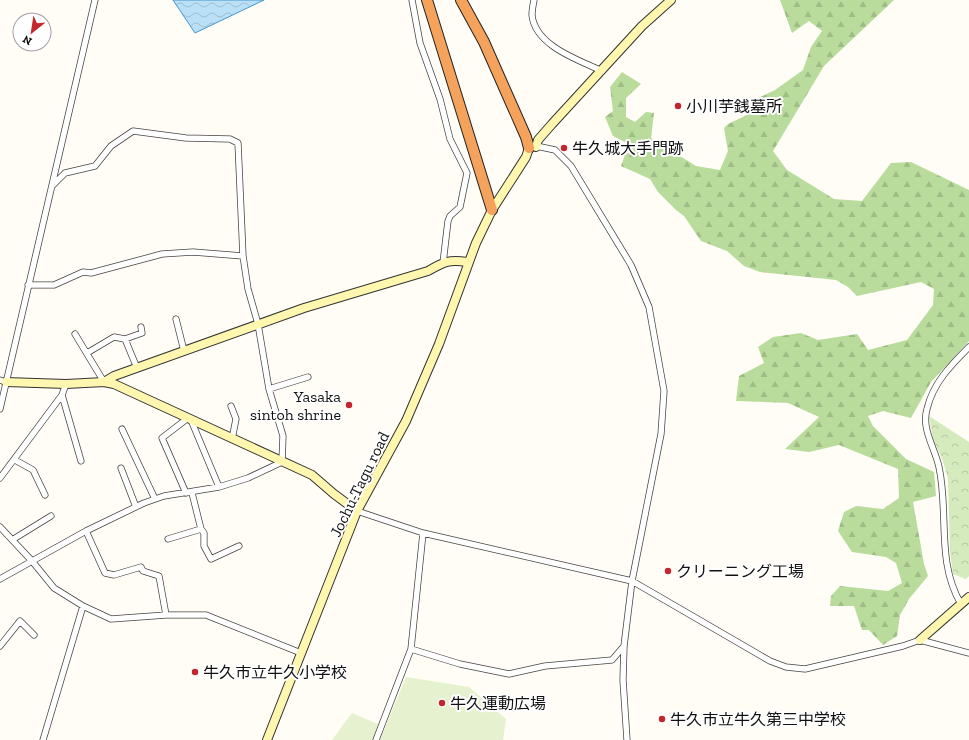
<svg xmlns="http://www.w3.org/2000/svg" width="969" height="740" font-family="'Zilla Slab','Noto Sans JP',serif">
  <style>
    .forest { fill: url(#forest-firs) }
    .park { fill: url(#park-crowns) }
    .pitch { fill: #e6f2cf }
    .water { fill: url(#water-waves); stroke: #3f96cf }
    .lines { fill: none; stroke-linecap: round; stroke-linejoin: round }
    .street-casing { stroke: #444; stroke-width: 7 }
    .secondary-casing { stroke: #333; stroke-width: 10 }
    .highway-casing { stroke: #222; stroke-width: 12 }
    .street { stroke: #fff; stroke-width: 5.5 }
    .secondary { stroke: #fff6b0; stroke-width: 8 }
    .highway { stroke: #f5a25d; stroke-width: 10 }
    .poi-dot { fill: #c4262e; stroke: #fff; stroke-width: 1.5 }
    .labels { text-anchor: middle; stroke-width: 4; stroke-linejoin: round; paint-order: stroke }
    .poi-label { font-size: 16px; fill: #111; stroke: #fff; text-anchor: start }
    .street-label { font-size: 16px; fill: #111; stroke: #fff }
  </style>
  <defs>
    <pattern id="forest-firs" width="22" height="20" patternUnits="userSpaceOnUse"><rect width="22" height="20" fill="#b9dc9c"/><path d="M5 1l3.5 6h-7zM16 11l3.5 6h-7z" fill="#9ebc85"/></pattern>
    <pattern id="park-crowns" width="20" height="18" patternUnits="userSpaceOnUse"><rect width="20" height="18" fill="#d5ebbd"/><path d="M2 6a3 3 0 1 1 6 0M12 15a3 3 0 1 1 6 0" fill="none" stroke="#b6c8a1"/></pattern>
    <pattern id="water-waves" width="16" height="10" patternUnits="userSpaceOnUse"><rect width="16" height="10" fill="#b9e0f7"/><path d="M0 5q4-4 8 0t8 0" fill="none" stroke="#9ebfd3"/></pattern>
  </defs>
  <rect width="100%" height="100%" fill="#fffdf5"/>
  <!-- forest -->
  <path class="forest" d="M780,0H894L824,66L773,151L787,170L834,199L862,201L891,163L911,162L969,190V341L931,382L911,418L883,411L868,416L873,426L906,459L934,472L936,496L913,502L924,564L928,576L909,599L900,615L897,636L883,645L869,630H862L854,606H830L831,596L840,586L888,591L902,583L896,563L886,557L852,552L838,531L844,512L856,506L883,509L899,498L898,469L839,445L809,452L785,449L819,417L788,403L736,401L739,376L764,363L758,347L773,337L801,333L818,340L857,334L868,350L907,340L933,305L934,289L921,282L857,296L848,287L836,280L760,272L744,266L727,251L701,241L684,216L676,210L658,192L650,179L621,166L629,144L613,136L605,117L613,111L610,87L622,72L641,84L626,98V117L635,122L646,112L654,113L651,138L696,166L720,170L728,151L724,128L728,124L747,115L752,101L775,90L803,70L811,47L822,31L809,21L792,33Z"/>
  <!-- park -->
  <path class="park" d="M929,416L969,442V576L966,579L953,574L950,552L948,479L943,461L933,439Z"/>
  <!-- pitch -->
  <path class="pitch" d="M406,677L469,687L506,719L503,740H380Z
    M352,713L378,724L373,740H332Z"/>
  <!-- water -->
  <path class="water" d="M173,0H264L195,33Z"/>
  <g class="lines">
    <!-- street casing -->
    <g class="street-casing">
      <path id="street" d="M412,0L420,43L440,99L450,139L467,173L460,207L450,216L448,221L443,263
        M534,0C533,5 532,11 532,15C535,46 579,60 602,71
        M533,147H541L555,150L571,166L631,265L649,307L664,391L661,434L632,581L624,646L623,680L627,740
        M28,285H54L83,272L91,273L162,254L193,252L243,256
        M176,319L184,351
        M75,334L104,382
        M125,339L137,368
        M87,353L114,337L125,339L142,333L141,327
        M0,380L6,382
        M269,389L308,377
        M62,395L81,461
        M231,406L236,419L232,439
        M0,409L95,0
        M191,420L219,487
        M122,429L155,499
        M15,460L33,470L45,495
        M121,468L136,507
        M0,478L62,395L66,384
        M186,493L162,438L188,418
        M192,493L201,529L204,533V546L211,559L239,546
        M357,511L423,533L632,581L770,661L786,667L805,669L903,646L920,640L969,653
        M0,527L32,561L54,588L83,606L111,619L166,615H206L301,653
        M86,531L105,573L114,575L141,567L143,571L159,576L166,615
        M168,539L201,529
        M12,540L51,516
        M0,579L86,531L144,503L164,496L219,487L248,478L282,462L283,436L269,389L258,324L248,289L243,256L238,143L230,139L186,138L133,131L111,146L95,166L65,173L52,186
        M961,604C936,562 949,513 939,467C935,448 921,429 927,409C933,383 951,365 969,347
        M0,646L20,621L34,635
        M411,649L460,664L509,674L545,666L612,660L624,646
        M43,740L83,606
        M376,740L411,649L423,533"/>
    </g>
    <!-- secondary casing -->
    <g class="secondary-casing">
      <path id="secondary" d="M536,147L538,140L552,124L642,26L671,0
        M6,382L66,384L104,382L114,384L312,475L334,494L357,511
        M104,382L114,376L304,308L428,271C444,262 449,259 467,262
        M920,640L969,597
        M267,740L357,511L406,421L439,344L476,243L492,210L526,157L529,148"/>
    </g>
    <!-- highway casing -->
    <g class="highway-casing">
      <path id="highway" d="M427,0L492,210
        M461,0L484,42L526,137L529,148"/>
    </g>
    <!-- street -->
    <use href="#street" class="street"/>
    <!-- secondary -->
    <use href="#secondary" class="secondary"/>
    <!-- highway -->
    <use href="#highway" class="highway"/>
  </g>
  <!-- markers -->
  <g class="poi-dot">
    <circle cx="678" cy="106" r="4"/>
    <circle cx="564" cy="148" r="4"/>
    <circle cx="349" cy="405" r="4"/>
    <circle cx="668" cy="571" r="4"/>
    <circle cx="195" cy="672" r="4"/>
    <circle cx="442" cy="703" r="4"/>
    <circle cx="662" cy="719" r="4"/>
  </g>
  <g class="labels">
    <!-- poi labels -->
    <g class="poi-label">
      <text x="686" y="112">小川芋銭墓所</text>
      <text x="572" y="154">牛久城大手門跡</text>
      <text x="341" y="402" text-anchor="end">Yasaka<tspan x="341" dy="18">sintoh shrine</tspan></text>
      <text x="676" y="577">クリーニング工場</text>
      <text x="203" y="678">牛久市立牛久小学校</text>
      <text x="450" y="709">牛久運動広場</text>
      <text x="670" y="725">牛久市立牛久第三中学校</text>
    </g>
    <!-- street labels -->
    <g class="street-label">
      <text transform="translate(359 484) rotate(-64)" y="6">Jochu-Tagu road</text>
    </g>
  </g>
  <!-- north arrow -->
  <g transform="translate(32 32) rotate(210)"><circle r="19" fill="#ffffff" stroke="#a0a0a0"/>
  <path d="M0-3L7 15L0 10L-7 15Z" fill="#c4262e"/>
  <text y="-6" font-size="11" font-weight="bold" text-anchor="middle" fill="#111111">N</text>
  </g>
</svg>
